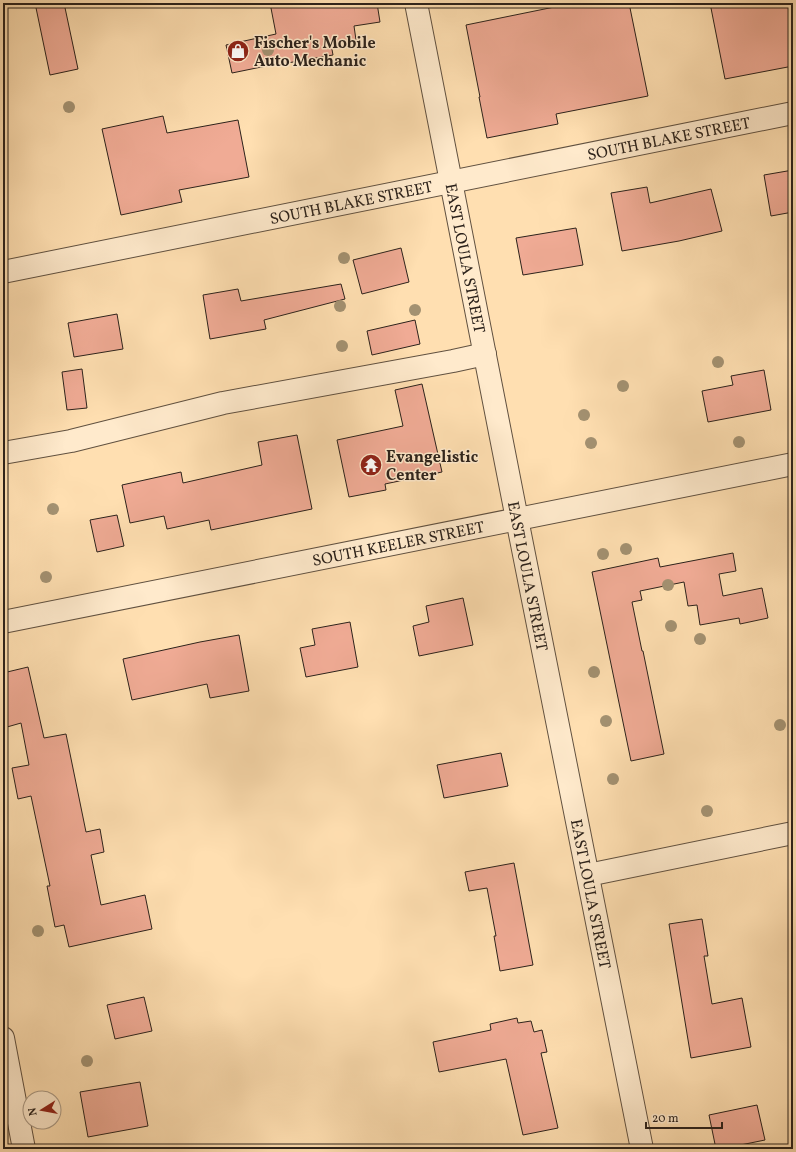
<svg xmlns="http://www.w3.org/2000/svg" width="796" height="1152" font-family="Vollkorn,serif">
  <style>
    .building { fill: #f0ab95; stroke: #2c221b }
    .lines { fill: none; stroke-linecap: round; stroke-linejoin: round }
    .minor-casing { stroke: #615140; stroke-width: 24 }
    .minor { stroke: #ffeacc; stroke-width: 22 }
    .tree { fill: #a39171 }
    .labels { text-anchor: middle; stroke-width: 3; stroke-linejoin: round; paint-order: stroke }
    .poi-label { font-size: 16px; font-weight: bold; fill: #2c221b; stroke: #ffeacc; text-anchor: start }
    .street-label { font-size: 16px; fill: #2c221b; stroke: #ffeacc }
  </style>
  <rect width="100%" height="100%" fill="#ffdfb1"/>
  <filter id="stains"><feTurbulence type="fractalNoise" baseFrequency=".005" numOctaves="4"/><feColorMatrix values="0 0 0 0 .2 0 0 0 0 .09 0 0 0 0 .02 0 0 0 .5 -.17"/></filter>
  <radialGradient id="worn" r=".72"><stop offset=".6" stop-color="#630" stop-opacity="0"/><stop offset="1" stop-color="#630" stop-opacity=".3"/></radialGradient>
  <!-- building -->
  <path class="building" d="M35,3H64L78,69L50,75Z
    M270,3H377L380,22L354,26L356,40L331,44L333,55L276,65V64L232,73L226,45L276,34Z
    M574,3H629L648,96L556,114L558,124L487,138L479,97H480L466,25Z
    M710,3H793V66L725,79Z
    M163,116L167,133L238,120L249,177L179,190L182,202L121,215L102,129Z
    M793,170V212L771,216L764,175Z
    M647,187L650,203L711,189L722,231L679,241L622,251L611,193Z
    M576,228L583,265L523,275L516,238Z
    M401,248L409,282L362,294L353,260Z
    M341,284L345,299L264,320L266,329L210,339L203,295L238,289L241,301Z
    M117,314L123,349L74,357L68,323Z
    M415,320L420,344L372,355L367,331Z
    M82,369L87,408L67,410L62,372Z
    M764,370L771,410L708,422L702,391L733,385L731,376Z
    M422,384L442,472L385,484L386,490L349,497L337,440L403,426L395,390Z
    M297,435L312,509L211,530L209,520L167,529L164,516L130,523L122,485L181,472L183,483L262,465L258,442Z
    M117,515L124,546L97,552L90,520Z
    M733,553L736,571L719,574L723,596L762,588L768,618L740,624L739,618L700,625L697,605L688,606L684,582L640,591L642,600L632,602L642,651H643L664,754L631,761L592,572L658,558L660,567Z
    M463,598L473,645L419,656L413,626L429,622L426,606Z
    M350,622L358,667L306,677L300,648L315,645L312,629Z
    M239,635L249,691L210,698L207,684L132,700L123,659L200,642Z
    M28,667L44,738L66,734L86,832L100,829L104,852L91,855L101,905L145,895L152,929L69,947L64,925L55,927L47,886H50L31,796L18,799L12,768L29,765L21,723L7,727L3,711V673Z
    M501,753L508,786L444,798L437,765Z
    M514,863L533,965L500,971L494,936H496L487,888L469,891L465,872Z
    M702,919L708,956H704L712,1004L742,998L751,1047L691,1058L669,924Z
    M144,997L152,1031L115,1039L107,1005Z
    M517,1018L518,1023L531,1021L534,1032L542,1030L547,1052L541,1053L558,1128L523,1135L506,1059L439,1072L433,1042L491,1030L490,1024Z
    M140,1082L148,1126L88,1137L80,1092Z
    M757,1105L765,1140L721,1149H716L709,1115Z"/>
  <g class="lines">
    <!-- minor casing -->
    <g class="minor-casing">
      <g id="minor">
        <path id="s1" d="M416,3L517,519L642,1149"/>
        <path id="s2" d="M3,272L793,113"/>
        <path d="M3,453L71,441L223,403L453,361L485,354"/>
        <path id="s3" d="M3,622L793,464"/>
        <path d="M588,875L793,833"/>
        <path d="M3,1038L24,1149"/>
      </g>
    </g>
    <!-- minor -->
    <use href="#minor" class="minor"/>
  </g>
  <!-- trees -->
  <g class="tree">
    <circle cx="268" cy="50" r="6"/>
    <circle cx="69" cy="107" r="6"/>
    <circle cx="344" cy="258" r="6"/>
    <circle cx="340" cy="306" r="6"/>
    <circle cx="415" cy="310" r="6"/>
    <circle cx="342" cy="346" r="6"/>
    <circle cx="718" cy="362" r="6"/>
    <circle cx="623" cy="386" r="6"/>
    <circle cx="584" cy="415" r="6"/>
    <circle cx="739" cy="442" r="6"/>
    <circle cx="591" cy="443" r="6"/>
    <circle cx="53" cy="509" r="6"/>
    <circle cx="626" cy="549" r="6"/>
    <circle cx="603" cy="554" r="6"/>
    <circle cx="46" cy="577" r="6"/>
    <circle cx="668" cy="585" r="6"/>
    <circle cx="671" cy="626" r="6"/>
    <circle cx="700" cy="639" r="6"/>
    <circle cx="594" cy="672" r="6"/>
    <circle cx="606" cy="721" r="6"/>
    <circle cx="780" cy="725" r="6"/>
    <circle cx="613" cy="779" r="6"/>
    <circle cx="707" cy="811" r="6"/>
    <circle cx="38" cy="931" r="6"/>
    <circle cx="87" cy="1061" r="6"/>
  </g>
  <!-- icons -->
  <defs>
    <g id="shop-disc" transform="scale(1.15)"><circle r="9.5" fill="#8f2418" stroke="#ffeacc"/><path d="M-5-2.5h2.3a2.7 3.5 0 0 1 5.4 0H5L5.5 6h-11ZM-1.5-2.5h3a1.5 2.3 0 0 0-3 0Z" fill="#fff"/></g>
    <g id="temple-disc" transform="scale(1.15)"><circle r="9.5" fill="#8f2418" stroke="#ffeacc"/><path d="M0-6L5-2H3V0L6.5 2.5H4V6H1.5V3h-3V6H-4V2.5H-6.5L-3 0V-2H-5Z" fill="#fff"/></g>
  </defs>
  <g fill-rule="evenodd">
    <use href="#shop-disc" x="238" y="51"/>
    <use href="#temple-disc" x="371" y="465"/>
  </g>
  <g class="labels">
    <!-- poi labels -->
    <g class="poi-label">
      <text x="254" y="48">Fischer's Mobile<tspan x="254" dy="18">Auto Mechanic</tspan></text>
      <text x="386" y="462">Evangelistic<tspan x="386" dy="18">Center</tspan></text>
    </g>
    <!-- street labels -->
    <g class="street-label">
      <text dy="6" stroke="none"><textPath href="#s2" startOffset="679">SOUTH BLAKE STREET</textPath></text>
      <text dy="6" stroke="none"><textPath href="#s2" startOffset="355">SOUTH BLAKE STREET</textPath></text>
      <text dy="6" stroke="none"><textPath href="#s1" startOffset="260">EAST LOULA STREET</textPath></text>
      <text dy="6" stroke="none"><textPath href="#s3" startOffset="403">SOUTH KEELER STREET</textPath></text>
      <text dy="6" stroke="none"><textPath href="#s1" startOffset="584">EAST LOULA STREET</textPath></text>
      <text dy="6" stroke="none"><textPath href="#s1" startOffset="908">EAST LOULA STREET</textPath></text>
    </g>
  </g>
  <!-- margin -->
  <rect width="796" height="1152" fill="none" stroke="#ffdfb1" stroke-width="16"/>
  <rect x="4" y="4" width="788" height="1144" fill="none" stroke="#2c221b" stroke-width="2"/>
  <rect x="8" y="8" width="780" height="1136" fill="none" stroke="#2c221b"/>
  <!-- north arrow -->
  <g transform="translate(42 1110) rotate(259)"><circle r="19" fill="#ffeacc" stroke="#ab9a85"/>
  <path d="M0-3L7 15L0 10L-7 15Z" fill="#8f2418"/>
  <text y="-6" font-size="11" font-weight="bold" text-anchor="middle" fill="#2c221b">N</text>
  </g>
  <!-- scale -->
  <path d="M646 1122v6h76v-6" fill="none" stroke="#2c221b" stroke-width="2"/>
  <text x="652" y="1122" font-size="12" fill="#2c221b" stroke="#ffeacc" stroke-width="3" paint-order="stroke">20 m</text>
  <rect width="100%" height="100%" filter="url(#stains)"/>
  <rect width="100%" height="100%" fill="url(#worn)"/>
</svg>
